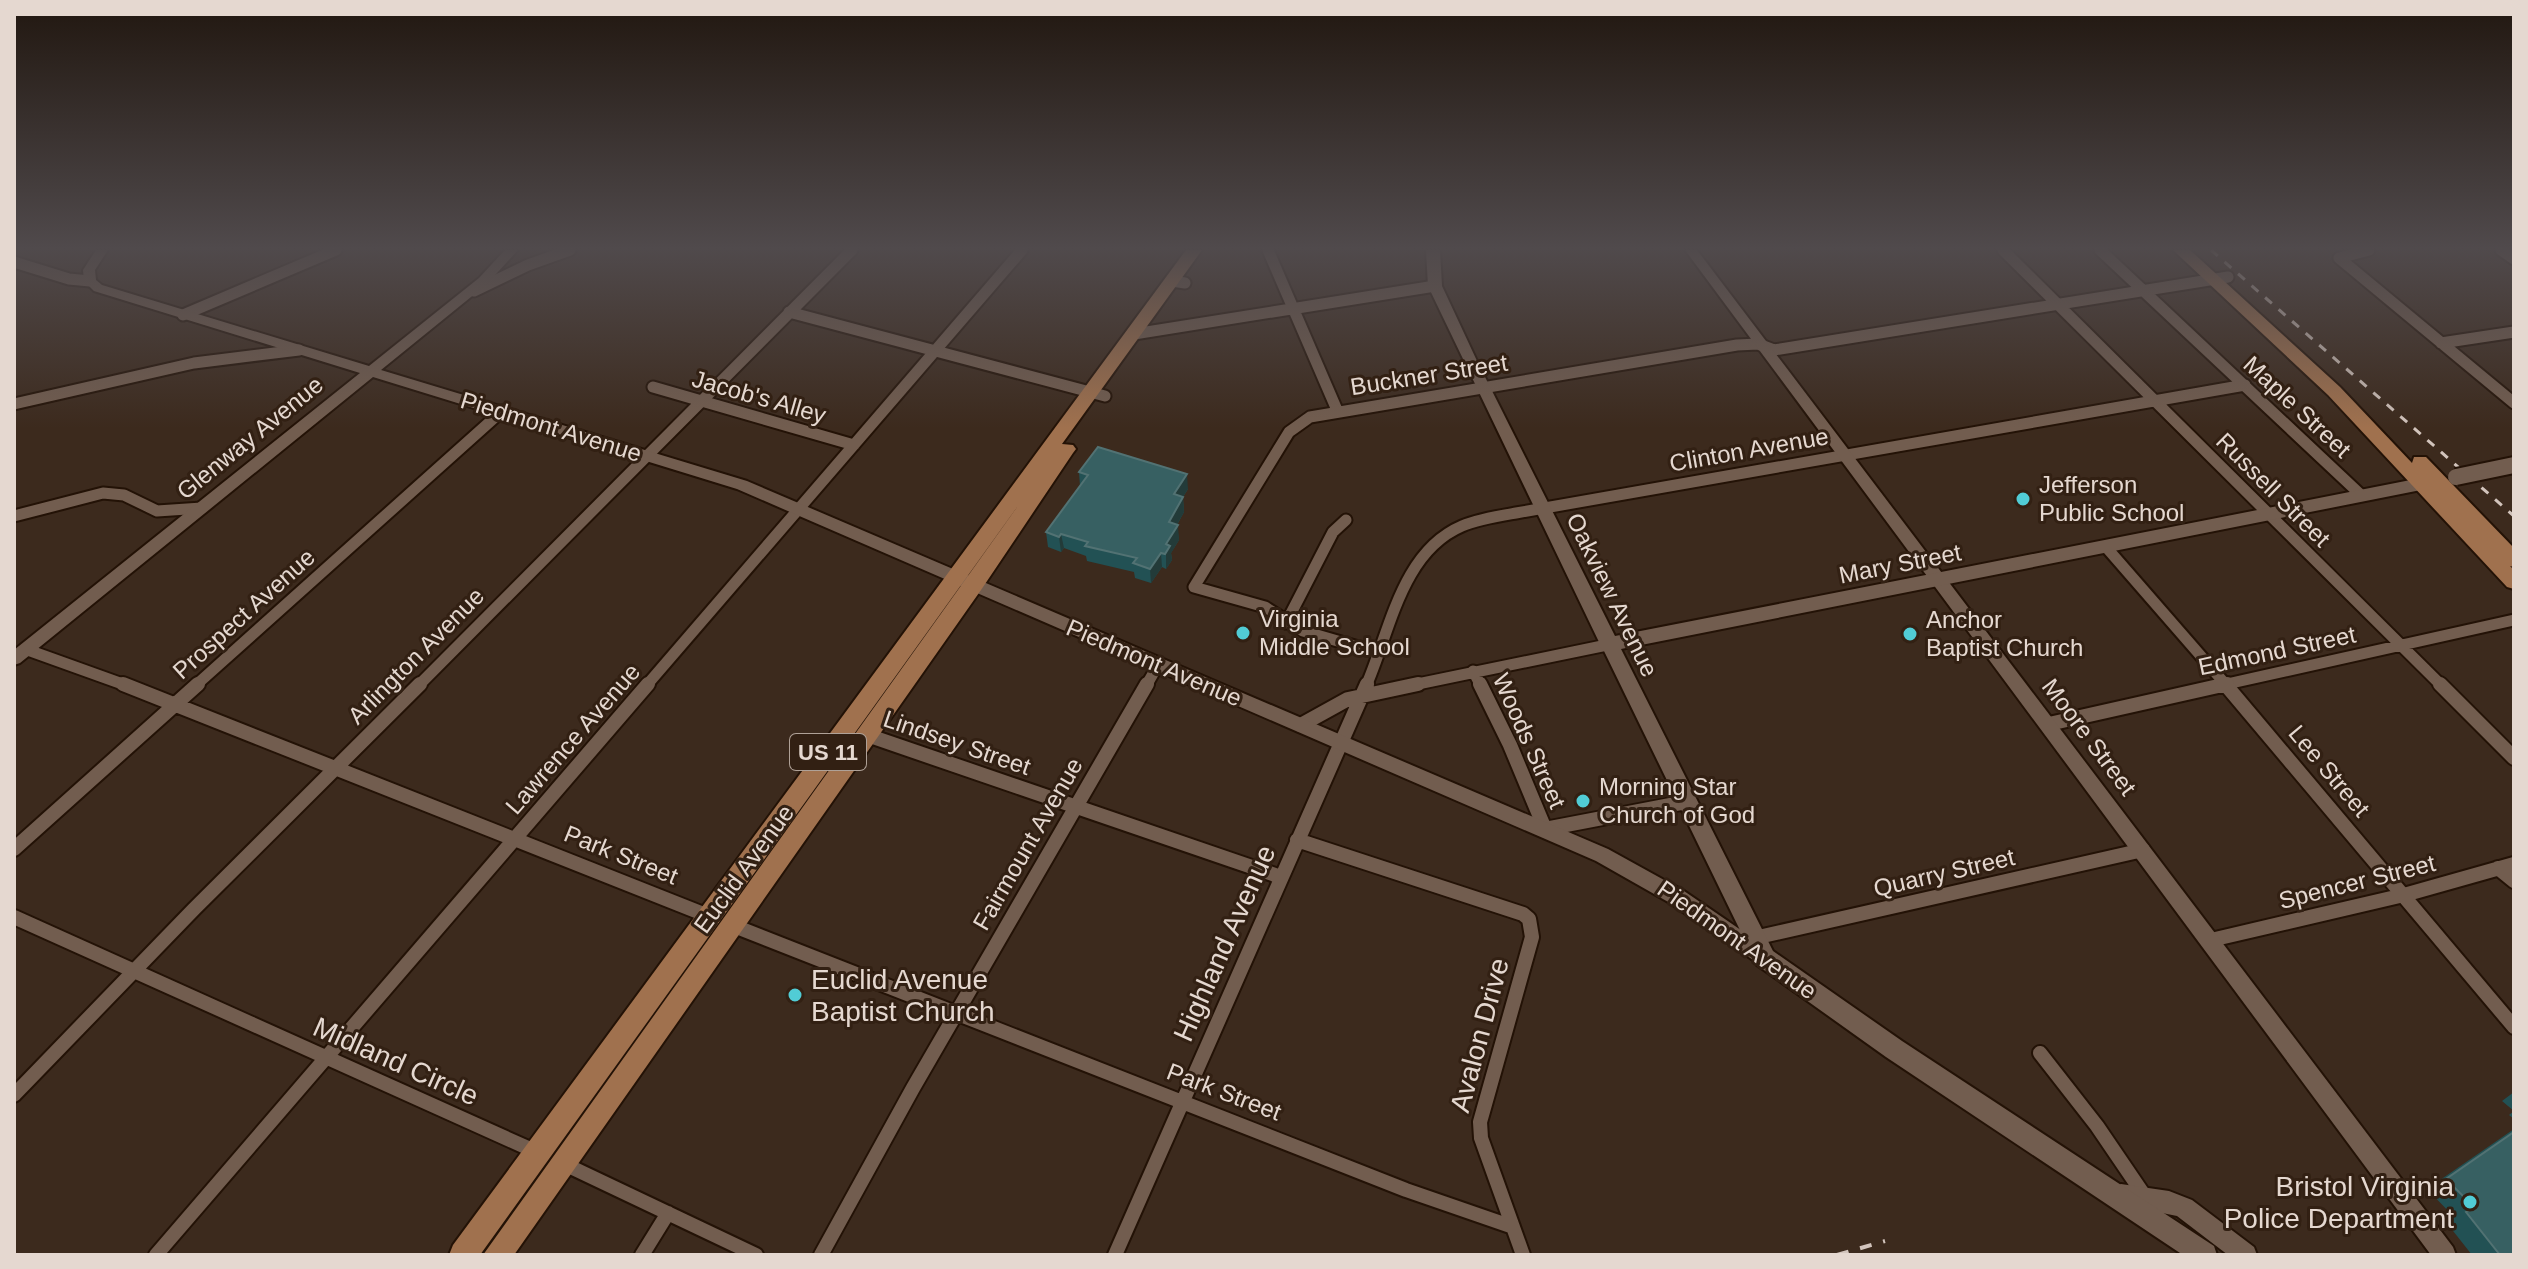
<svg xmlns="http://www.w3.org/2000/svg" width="2528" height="1269" font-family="Helvetica,sans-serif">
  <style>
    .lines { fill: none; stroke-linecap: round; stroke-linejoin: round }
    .minor-far1-casing { stroke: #231206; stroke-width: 15 }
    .minor-casing { stroke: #231206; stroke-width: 18 }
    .tertiary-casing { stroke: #231206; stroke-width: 4 }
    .secondary-casing { stroke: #231206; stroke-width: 4 }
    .primary-casing { stroke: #231206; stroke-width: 4 }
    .minor-far1 { stroke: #725d4f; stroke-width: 11 }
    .minor { stroke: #725d4f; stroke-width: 14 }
    .tertiary { fill: #725d4f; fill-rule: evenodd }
    .secondary { fill: #725d4f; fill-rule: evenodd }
    .primary { fill: #a0714e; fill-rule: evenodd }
    .rail-far1 { stroke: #d2c4bc; stroke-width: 3; stroke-dasharray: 9 9; stroke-linecap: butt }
    .rail { stroke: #d2c4bc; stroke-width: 4; stroke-dasharray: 12 12; stroke-linecap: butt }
    .secondary-bridge-casing { stroke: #231206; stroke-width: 20; stroke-linecap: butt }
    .secondary-bridge { stroke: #725d4f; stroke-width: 16 }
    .wall { fill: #225154 }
    .shaded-wall { fill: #233b39 }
    .building { fill: #376062; stroke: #527273; stroke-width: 2 }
    .poi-dot { fill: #51ccd5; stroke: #322013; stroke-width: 3 }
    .labels { text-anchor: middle; stroke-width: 6; stroke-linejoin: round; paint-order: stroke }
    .shield { fill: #322013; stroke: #afa197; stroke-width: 2 }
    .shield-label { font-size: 22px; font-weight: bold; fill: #e5d8d0 }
    .street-label { font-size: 24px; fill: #e5d8d0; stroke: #322013 }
    .poi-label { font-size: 24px; fill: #e5d8d0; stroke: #322013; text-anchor: start }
    .near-street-label { font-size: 28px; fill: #e5d8d0; stroke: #322013 }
    .near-poi-label { font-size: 28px; fill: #e5d8d0; stroke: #322013; text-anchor: start }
  </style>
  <rect width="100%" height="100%" fill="#3c2a1d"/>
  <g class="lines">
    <!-- minor-far1 casing -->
    <g class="minor-far1-casing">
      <path id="minor-far1" d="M1268,250L1337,410
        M2003,250L2442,686
        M2100,250L2361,495
        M2369,250L2339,258L2514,403
        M2501,250L2514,259
        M14,262L69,279L90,281
        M1172,281L1185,283
        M474,291L528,265L570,250
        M789,312L1105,396
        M183,315L336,250
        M1134,334L1435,286
        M2441,343L2514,332
        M653,387L854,445
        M14,404L194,363L299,350
        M14,516L103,493L124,495L157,511L202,508
        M2106,547L2227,686
        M1286,623L1333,532L1346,520
        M25,649L128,686
        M1379,653L1303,631L1265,607L1194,587L1289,432L1310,417L1737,345L1758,344L1774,350L2228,277
        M1473,671L1481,686
        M195,686L502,411
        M418,686L852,250
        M646,686L1022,250
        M1146,686L1158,665
        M1366,686C1390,632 1401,552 1462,526C1478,519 1498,516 1516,513L2245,385
        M1408,686L1607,645
        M2218,686L2514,620"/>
    </g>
    <!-- minor casing -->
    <g class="minor-casing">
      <path id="minor" d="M123,684L711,917
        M1480,684L1510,745L1545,829L1686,802
        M2225,684L2514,1027
        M2440,684L2514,758
        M2049,724L2227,684
        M1301,725L1348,699L1418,684
        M864,734L1281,877
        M1297,840L1523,914L1529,919L1532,937L1480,1122L1481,1138L1523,1255
        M14,849L198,684
        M2498,868L2514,881
        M14,917L539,1153
        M729,924L1406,1190L1513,1227
        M1754,938L2143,850
        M2211,940L2404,895L2514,864
        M2040,1053L2097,1126L2146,1198
        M14,1095L194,909L420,684
        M560,1162L756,1255
        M156,1255L648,684
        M642,1255L668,1213
        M821,1255L913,1088L1147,684
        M1115,1255L1367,684"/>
    </g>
    <!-- tertiary casing -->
    <g class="tertiary-casing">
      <path id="tertiary" d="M96,250H108L95,270L96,280L102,285L369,366L479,278L505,250H518L487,284L381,370L747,481L1608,849L1684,891L1770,950L1773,956L1770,962L1763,965L1756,962L1670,903L1596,861L737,489L373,377L20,663L14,665V650L360,373L94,291L84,281L83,270Z
        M1685,250H1697L2453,1247L2456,1255H2431Z
        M2121,1184L2169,1191L2192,1200L2254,1247L2257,1255H2228L2177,1216L2113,1203L2110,1195L2113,1187Z"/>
    </g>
    <!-- secondary casing -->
    <g class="secondary-casing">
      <path id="secondary" d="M1426,250H1440L1442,286L1477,361L1615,636L2436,475L2442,477L2444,481L2436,487L1621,649L1773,951L1902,1041L2214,1246L2217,1255H2183L1886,1057L1757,965L1604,651L1598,645L1599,642L1428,286Z"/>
    </g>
    <!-- primary casing -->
    <g class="primary-casing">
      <path id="primary" d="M1186,250H1202L1062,444L1073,445L1076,449L1073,453L981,590L514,1255H483L1030,489L480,1255H449L453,1245Z
        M2173,250H2190L2340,387L2412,463L2414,457H2426L2514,548V567L2510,566L2514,570V589L2507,587L2328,395Z"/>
    </g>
    <!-- minor-far1 -->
    <use href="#minor-far1" class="minor-far1"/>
    <!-- minor -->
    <use href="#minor" class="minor"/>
    <!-- tertiary -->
    <use href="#tertiary" class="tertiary"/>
    <!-- secondary -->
    <use href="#secondary" class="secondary"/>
    <!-- primary -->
    <use href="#primary" class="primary"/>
    <!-- rail-far1 -->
    <path class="rail-far1" d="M2211,250L2514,516"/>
    <!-- rail -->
    <path class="rail" d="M1837,1255L1885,1241"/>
    <!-- secondary-bridge casing -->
    <g class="secondary-bridge-casing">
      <path id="secondary-bridge" d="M2456,477L2514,465"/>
    </g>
    <!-- secondary-bridge -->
    <use href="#secondary-bridge" class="secondary-bridge"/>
  </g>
  <!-- wall -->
  <path class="wall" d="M1079,472L1188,489L1183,497L1184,512L1177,525L1179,540L1171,553L1172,560L1166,569L1162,567L1151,583L1135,578L1134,572L1087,561L1086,556L1064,548L1061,552L1048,547L1046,532L1080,486Z
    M2514,1092V1119L2509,1115L2514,1111L2502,1101Z
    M2514,1129V1255H2472L2446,1222L2454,1217L2427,1189Z"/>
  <!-- shaded-wall -->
  <path class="shaded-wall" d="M1187,474L1188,489L1175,509L1174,494Z
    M1183,497L1184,512L1170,537L1169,522Z
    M1178,525L1179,540L1171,553L1172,560L1166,569V544Z
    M1061,534L1064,548L1061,552L1059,537Z
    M1161,553L1162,567L1151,583L1150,569Z"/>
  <!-- building -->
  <path class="building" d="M1098,447L1187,474L1174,494L1183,497L1169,522L1178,525L1166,544L1170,546L1165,554L1161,553L1150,569L1133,563L1137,558L1085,546L1088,542L1061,534L1059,537L1046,532L1088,475L1079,472Z
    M2514,1132V1255H2500L2466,1212L2474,1207L2446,1179Z"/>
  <!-- sky -->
  <linearGradient id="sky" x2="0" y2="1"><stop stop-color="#211710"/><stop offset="0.58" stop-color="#504a4c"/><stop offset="1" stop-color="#504a4c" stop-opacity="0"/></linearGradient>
  <rect width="2528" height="428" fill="url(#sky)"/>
  <!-- markers -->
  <g class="poi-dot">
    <circle cx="2023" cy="499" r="8"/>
    <circle cx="1243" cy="633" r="8"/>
    <circle cx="1910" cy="634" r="8"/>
    <circle cx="1583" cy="801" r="8"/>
    <circle cx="795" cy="995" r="8"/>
    <circle cx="2470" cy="1202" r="8"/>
  </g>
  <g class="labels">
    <!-- shield labels -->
    <rect class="shield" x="790" y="734" width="76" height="36" rx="6"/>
    <g class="shield-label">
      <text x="828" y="760">US 11</text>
    </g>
    <!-- street labels -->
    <g class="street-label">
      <text transform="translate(1429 375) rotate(-9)" y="8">Buckner Street</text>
      <text transform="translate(759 397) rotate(16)" y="8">Jacob's Alley</text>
      <text transform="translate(2297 407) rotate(43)" y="8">Maple Street</text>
      <text transform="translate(551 427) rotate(17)" y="8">Piedmont Avenue</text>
      <text transform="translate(250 438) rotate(-39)" y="8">Glenway Avenue</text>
      <text transform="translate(1749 450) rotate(-10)" y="8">Clinton Avenue</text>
      <text transform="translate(2273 490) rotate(45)" y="8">Russell Street</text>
      <text transform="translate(1900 564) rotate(-11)" y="8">Mary Street</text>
      <text transform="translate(1612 595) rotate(64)" y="8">Oakview Avenue</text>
      <text transform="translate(244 614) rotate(-42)" y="8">Prospect Avenue</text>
      <text transform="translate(2277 651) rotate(-12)" y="8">Edmond Street</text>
      <text transform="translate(416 656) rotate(-45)" y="8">Arlington Avenue</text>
      <text transform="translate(1154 663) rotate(23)" y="8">Piedmont Avenue</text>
      <text transform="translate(2089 737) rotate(53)" y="8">Moore Street</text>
      <text transform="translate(573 739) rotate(-49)" y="8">Lawrence Avenue</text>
      <text transform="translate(1529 741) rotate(66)" y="8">Woods Street</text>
      <text transform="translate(957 743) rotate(19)" y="8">Lindsey Street</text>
      <text transform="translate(2329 771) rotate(50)" y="8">Lee Street</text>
      <text transform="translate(1028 844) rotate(-60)" y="8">Fairmount Avenue</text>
      <text transform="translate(621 855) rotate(22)" y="8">Park Street</text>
      <text transform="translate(744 869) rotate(-54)" y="8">Euclid Avenue</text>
      <text transform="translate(1944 873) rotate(-13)" y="8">Quarry Street</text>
      <text transform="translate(2357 882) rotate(-14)" y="8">Spencer Street</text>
      <text transform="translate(1737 940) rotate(35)" y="8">Piedmont Avenue</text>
      <text transform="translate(1224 1092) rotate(21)" y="8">Park Street</text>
    </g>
    <!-- poi labels -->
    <g class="poi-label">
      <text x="2039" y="493">Jefferson<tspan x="2039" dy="28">Public School</tspan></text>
      <text x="1259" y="627">Virginia<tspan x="1259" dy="28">Middle School</tspan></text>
      <text x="1926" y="628">Anchor<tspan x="1926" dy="28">Baptist Church</tspan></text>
      <text x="1599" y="795">Morning Star<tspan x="1599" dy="28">Church of God</tspan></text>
    </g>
    <!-- near-street labels -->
    <g class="near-street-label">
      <text transform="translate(1224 943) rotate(-66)" y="10">Highland Avenue</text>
      <text transform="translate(1479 1035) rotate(-75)" y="10">Avalon Drive</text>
      <text transform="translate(396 1061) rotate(24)" y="10">Midland Circle</text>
    </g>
    <!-- near-poi labels -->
    <g class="near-poi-label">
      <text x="811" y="989">Euclid Avenue<tspan x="811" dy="32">Baptist Church</tspan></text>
      <text x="2454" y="1196" text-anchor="end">Bristol Virginia<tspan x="2454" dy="32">Police Department</tspan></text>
    </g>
  </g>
  <!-- border -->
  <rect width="2528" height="1269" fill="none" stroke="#e5d8d0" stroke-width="32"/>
</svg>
